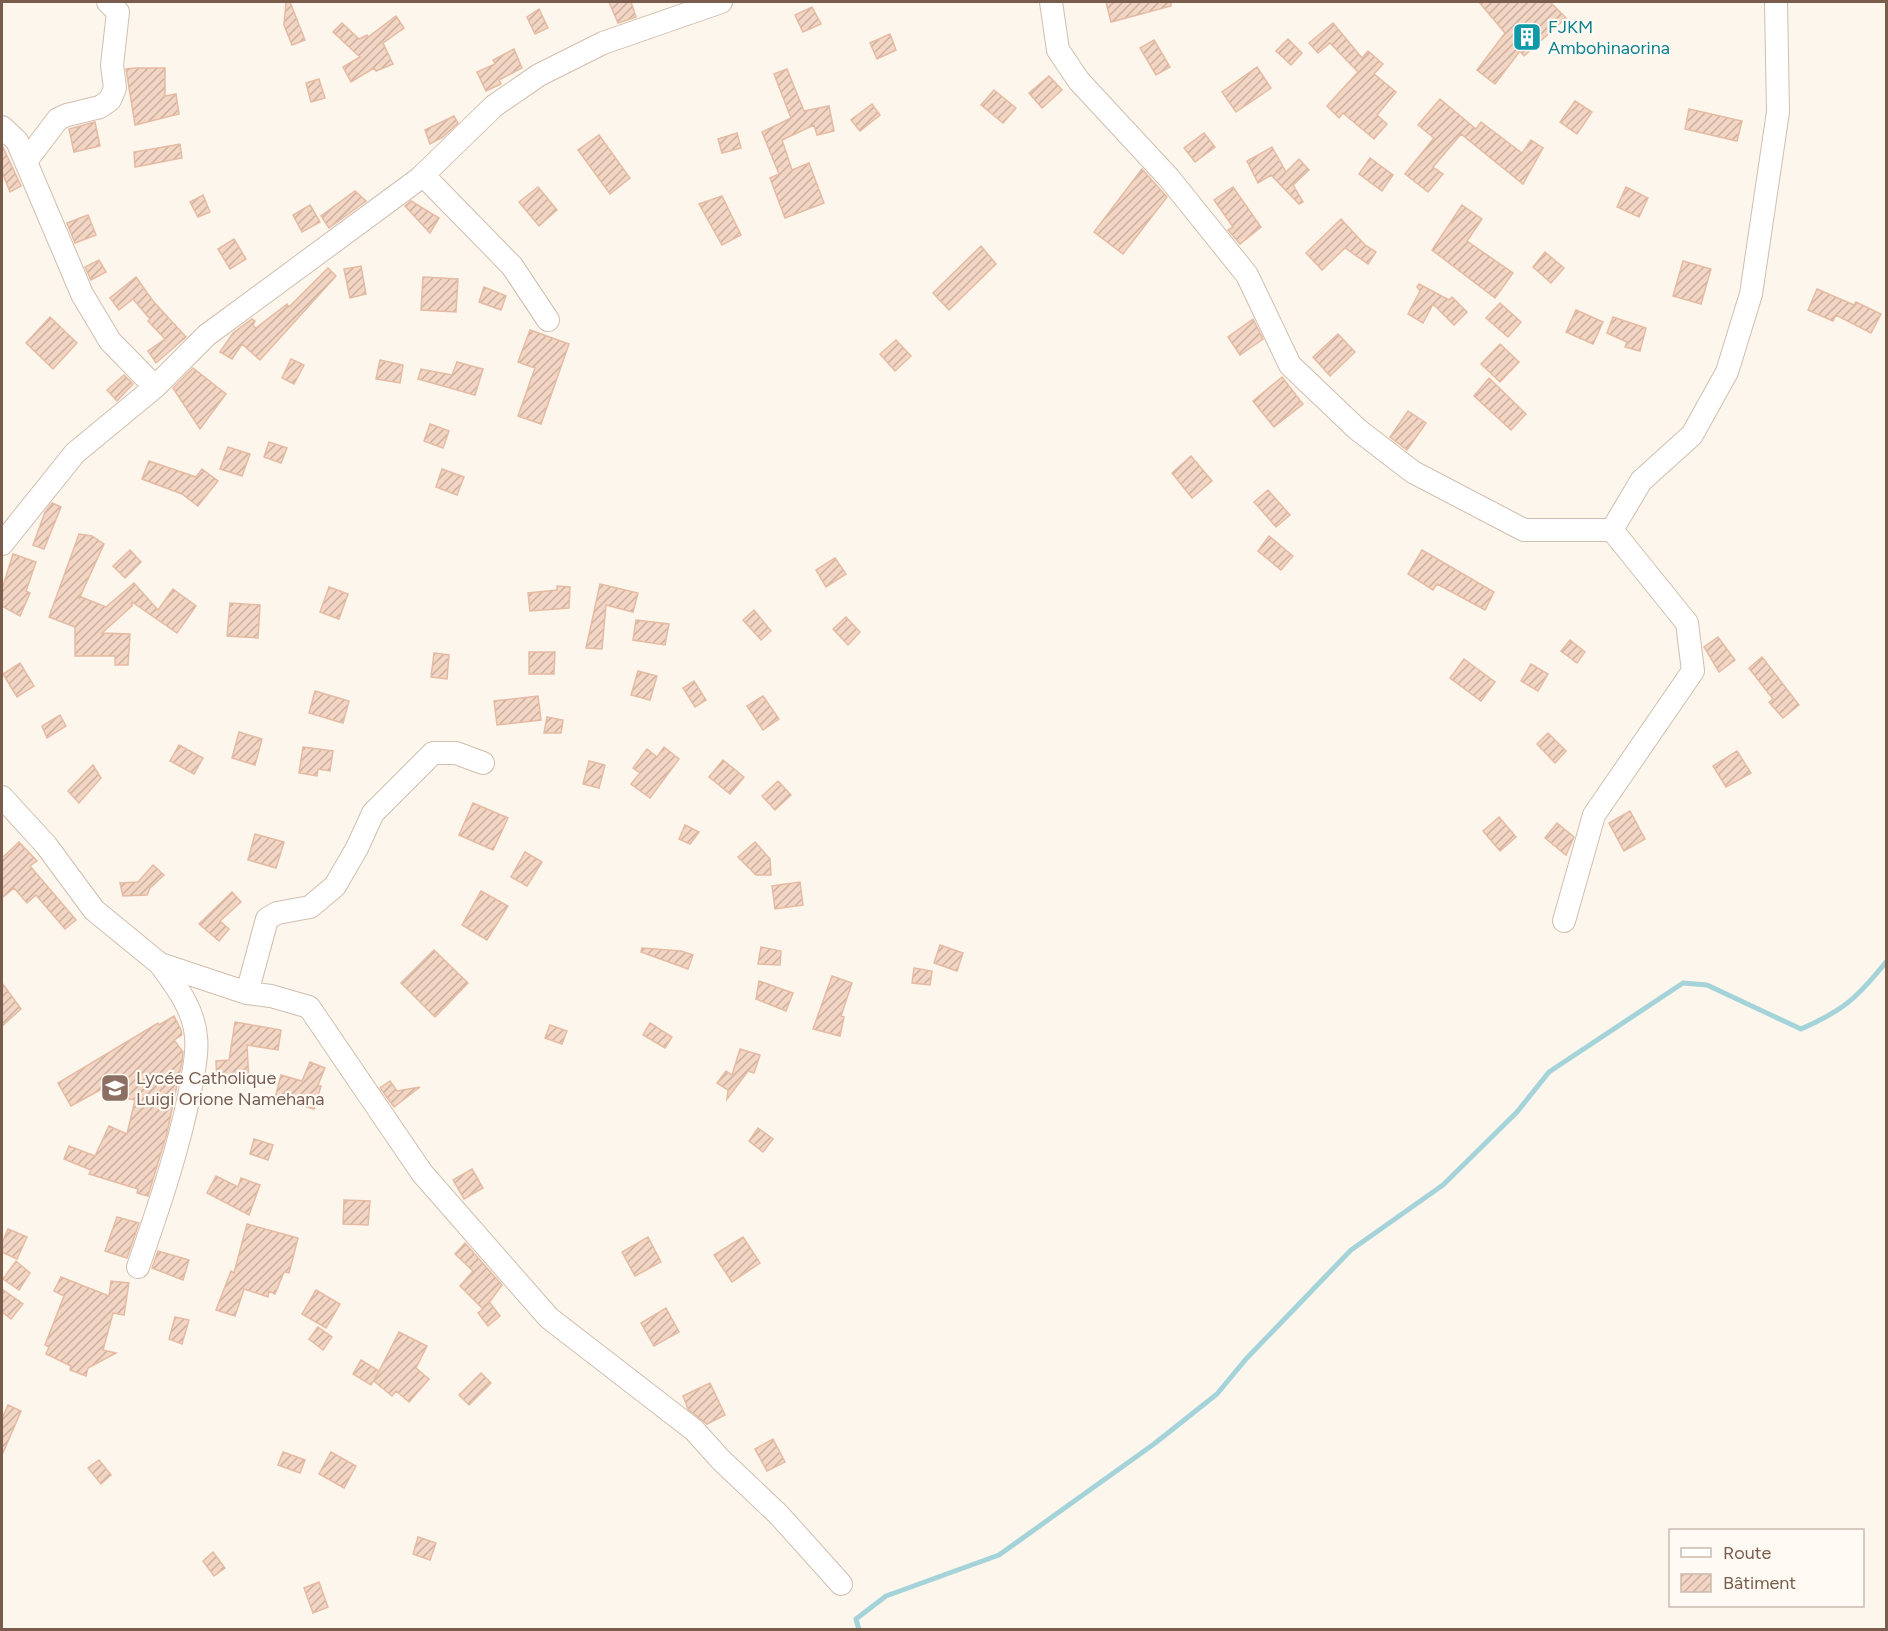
<svg xmlns="http://www.w3.org/2000/svg" width="1888" height="1631" font-family="Figtree,sans-serif">
  <style>
    .lines { fill: none; stroke-linecap: round; stroke-linejoin: round }
    .stream { stroke: #a5d3da; stroke-width: 5 }
    .building { fill: url(#building-hatch); stroke: #e6bba3; stroke-width: 1.5 }
    .minor-casing { stroke: #d1beb0; stroke-width: 24 }
    .minor { stroke: #fff; stroke-width: 22 }
    .labels { text-anchor: middle; stroke-width: 4.5; stroke-linejoin: round; paint-order: stroke }
    .culture-label { font-size: 18px; fill: #0d838f; stroke: #fffaf3; text-anchor: start }
    .education-label { font-size: 18px; fill: #785e54; stroke: #fffaf3; text-anchor: start }
  </style>
  <defs>
    <pattern id="building-hatch" width="6" height="6" patternUnits="userSpaceOnUse" patternTransform="scale(1.5)"><rect width="6" height="6" fill="#f3d5c3"/><path d="M-1 1l2-2M0 6l6-6M5 7l2-2" fill="none" stroke="#cab0a1"/></pattern>
  </defs>
  <rect width="100%" height="100%" fill="#fdf6ec"/>
  <g class="lines">
    <!-- stream -->
    <path class="stream" d="M859,1630L856,1619L886,1596L999,1555L1154,1444L1217,1394L1246,1359L1351,1250L1443,1185L1517,1112L1549,1072L1683,983L1707,985L1801,1029C1844,1010 1857,998 1886,962"/>
  </g>
  <!-- building -->
  <path class="building" d="M286,2H290L305,40L292,45L284,25Z
    M609,2H631L636,17L618,23Z
    M1106,2H1171V6L1111,22Z
    M1479,2H1550L1566,18L1524,56L1520,51L1495,84L1477,70L1505,33Z
    M812,7L821,24L803,32L795,15Z
    M539,9L548,28L535,34L527,17Z
    M396,16L404,28L383,43L393,64L376,71L374,68L351,82L343,67L360,57L333,32L342,23L359,39L367,35L368,37Z
    M1333,23L1362,58L1368,51L1383,64L1374,74L1396,92L1377,115L1387,124L1374,139L1343,113L1339,118L1327,106L1358,72L1330,43L1318,53L1309,43Z
    M890,34L896,50L877,59L870,43Z
    M1288,39L1302,53L1291,65L1276,51Z
    M1154,40L1170,67L1156,75L1140,48Z
    M514,49L522,68L499,80L501,84L486,91L477,72L495,64L493,60Z
    M1257,67L1271,88L1236,112L1222,92Z
    M136,68H165V96L176,94L179,114L135,125L126,69Z
    M787,69L804,111L829,106L834,131L817,135L814,125L782,140L792,170L809,163L824,203L785,218L770,178L779,174L762,132L791,118L774,74Z
    M1049,76L1062,90L1042,108L1029,93Z
    M319,79L325,98L311,102L306,83Z
    M994,90L1016,108L1003,123L981,105Z
    M1440,99L1476,129L1481,122L1522,153L1531,140L1543,148L1523,184L1461,134L1433,167L1443,174L1428,192L1405,174L1434,138L1418,125Z
    M1575,101L1592,112L1577,134L1560,122Z
    M872,104L880,115L860,131L851,120Z
    M1689,109L1742,121L1737,141L1685,129Z
    M454,116L458,123L443,137L430,144L425,130Z
    M95,122L100,146L74,152L69,129Z
    M737,133L741,148L722,153L718,139Z
    M1204,133L1215,147L1195,162L1184,148Z
    M599,135L630,178L610,194L578,150Z
    M180,144L182,158L135,167L134,152Z
    M2,145L21,186L10,192L2,172Z
    M1272,147L1286,172L1299,159L1309,170L1293,185L1303,202L1299,204L1271,175L1258,183L1247,161Z
    M1370,158L1393,175L1382,191L1359,174Z
    M1142,169L1167,197L1123,254L1094,232Z
    M538,187L557,210L539,226L519,202Z
    M1233,187L1261,227L1240,244L1228,230L1233,227L1214,200Z
    M1626,187L1648,198L1639,217L1617,207Z
    M355,191L366,201L329,228L321,216Z
    M203,195L210,212L198,217L190,202Z
    M722,196L741,235L722,245L699,204Z
    M411,201L439,218L430,233L405,206Z
    M310,205L320,222L302,232L293,215Z
    M1462,205L1482,219L1467,241L1513,273L1495,298L1432,250Z
    M88,215L96,235L75,243L67,223Z
    M1341,219L1365,245L1376,252L1368,264L1345,248L1322,270L1306,253Z
    M234,239L246,259L230,269L218,249Z
    M981,246L996,264L949,310L933,293Z
    M1545,252L1564,268L1551,283L1533,267Z
    M99,260L106,272L91,280L85,267Z
    M1683,261L1711,269L1701,304L1673,296Z
    M361,266L366,294L350,298L344,269Z
    M328,268L336,276L260,360L242,344L232,359L220,352L233,333L252,319L255,321L253,326L256,328L287,304L289,307Z
    M136,277L153,301L186,337L156,363L148,351L165,339L148,321L150,319L133,299L119,310L110,298Z
    M423,277L458,279L456,312L421,310Z
    M1419,284L1449,300L1452,297L1467,312L1454,325L1433,304L1423,323L1408,314L1420,291L1417,287Z
    M484,287L506,296L501,310L479,302Z
    M1817,289L1854,305L1856,302L1881,314L1871,333L1836,315L1833,321L1808,310Z
    M1500,303L1521,322L1508,337L1486,318Z
    M1576,310L1603,322L1593,344L1566,332Z
    M50,317L77,343L53,369L26,343Z
    M1613,317L1646,328L1640,351L1625,347L1627,342L1607,333Z
    M1253,319L1263,339L1240,355L1228,337Z
    M530,330L569,344L541,424L518,416L535,368L518,362Z
    M1338,334L1355,352L1330,376L1313,357Z
    M896,340L911,356L895,371L880,354Z
    M1500,344L1519,362L1500,382L1481,364Z
    M291,359L304,365L294,384L282,378Z
    M380,360L403,365L400,383L376,379Z
    M457,362L483,369L475,395L418,379L421,369L452,375Z
    M193,368L226,394L200,429L173,388Z
    M124,375L133,384L117,401L107,390Z
    M1282,377L1303,404L1274,427L1253,401Z
    M1489,378L1526,414L1511,430L1474,396Z
    M1408,411L1426,423L1407,450L1390,437Z
    M430,424L449,431L443,448L424,441Z
    M269,442L287,448L281,463L264,457Z
    M228,447L250,454L242,476L220,469Z
    M1191,456L1212,481L1192,498L1172,473Z
    M149,461L196,477L202,469L218,481L198,506L182,494L142,479Z
    M442,469L464,477L457,495L436,487Z
    M1268,490L1290,515L1276,527L1254,502Z
    M52,503L61,507L44,549L33,545L45,512Z
    M79,534L92,536L104,544L79,599L81,597L106,607L134,583L158,610L173,589L196,606L177,633L132,602V606L102,633L130,634L128,665H115V656H75V627L49,617Z
    M1269,536L1293,556L1281,570L1258,551Z
    M130,550L141,562L125,578L113,566Z
    M1422,550L1494,592L1485,610L1437,584L1433,590L1408,574Z
    M13,554L36,562L26,591L30,593L20,616L2,606V589Z
    M835,558L846,574L826,587L816,570Z
    M600,584L638,593L633,612L606,605L602,649L586,648Z
    M557,586L570,587L569,608L530,611L528,593L557,590Z
    M329,587L348,594L339,619L320,612Z
    M230,603L260,605L258,638L227,636Z
    M754,610L771,631L761,640L743,620Z
    M846,617L860,632L848,645L833,629Z
    M636,620L669,624L665,645L633,640Z
    M1718,637L1735,660L1719,672L1704,647Z
    M1570,640L1585,652L1577,663L1561,651Z
    M529,652H555L554,674H529Z
    M434,653L449,655L447,679L431,677Z
    M1762,657L1799,705L1783,718L1769,702L1773,699L1749,668Z
    M1464,659L1495,682L1481,701L1450,678Z
    M20,663L34,686L17,697L3,674Z
    M1531,664L1548,674L1538,691L1521,681Z
    M638,671L657,676L650,700L631,695Z
    M694,681L706,700L695,707L683,688Z
    M315,691L349,701L343,723L309,713Z
    M538,696L541,720L497,725L494,701Z
    M763,696L779,719L763,730L747,706Z
    M60,715L66,726L47,738L42,726Z
    M547,717L563,720L561,733H544Z
    M239,732L262,739L255,765L232,758Z
    M1548,733L1566,751L1555,763L1537,744Z
    M179,745L203,758L194,774L170,761Z
    M303,747L333,751L330,771L318,769L317,776L299,773Z
    M664,747L679,759L650,798L631,784L640,773L633,768L647,749L657,757Z
    M1737,751L1751,773L1726,787L1713,766Z
    M723,760L744,777L730,794L709,777Z
    M589,761L605,765L599,788L583,784Z
    M93,765L101,778L79,803L68,791Z
    M778,781L791,795L775,810L762,796Z
    M473,803L508,818L493,850L459,835Z
    M1630,811L1645,839L1624,851L1609,823Z
    M1499,817L1516,837L1500,851L1483,831Z
    M1557,823L1574,837L1566,855L1545,838Z
    M685,825L699,832L690,844L679,839Z
    M255,834L284,842L276,868L248,860Z
    M19,842L37,861L30,866L76,920L65,929L36,895L27,903L14,888L2,898V858Z
    M755,842L770,859L771,875H756L738,857Z
    M525,852L542,862L527,886L511,877Z
    M153,865L164,875L150,888L147,895L123,896L120,883L138,882Z
    M800,882L803,905L775,909L772,886Z
    M481,891L508,906L487,940L462,925Z
    M232,892L241,902L220,921L229,929L219,941L199,924Z
    M940,945L963,953L957,971L934,963Z
    M761,947L781,951L780,965L758,964Z
    M642,948L681,951L693,955L688,969L641,952Z
    M434,950L468,983L435,1017L401,983Z
    M914,968L932,971L930,985L912,983Z
    M832,976L852,983L841,1016L844,1017L840,1036L813,1029Z
    M759,981L793,993L786,1011L756,999Z
    M2,983L21,1009L2,1026Z
    M174,1016L181,1030L182,1035L174,1040L183,1052L182,1062L167,1133L148,1196L137,1193L138,1189L89,1174L91,1170L64,1159L69,1146L95,1156L109,1126L127,1134L135,1100L125,1098L122,1078L71,1106L58,1083L158,1023L159,1025Z
    M235,1022L281,1030L278,1050L247,1045L249,1081L217,1083L216,1061L229,1060Z
    M650,1023L672,1037L665,1048L643,1035Z
    M550,1025L567,1031L562,1044L545,1038Z
    M740,1049L760,1055L754,1073L748,1071L727,1099L728,1090L717,1083L726,1071L732,1075Z
    M310,1062L325,1068L318,1085L321,1086L314,1109L275,1098L281,1075L302,1081Z
    M390,1081L397,1091L420,1087L394,1107L380,1088Z
    M758,1128L773,1139L763,1152L749,1141Z
    M254,1139L273,1145L268,1160L250,1154Z
    M472,1169L483,1188L464,1199L453,1180Z
    M216,1176L238,1187L241,1178L260,1185L249,1215L207,1193Z
    M344,1200L370,1201L368,1225L343,1224Z
    M117,1217L139,1223L127,1258L105,1251Z
    M247,1224L298,1238L289,1273L284,1272L275,1294L269,1291L268,1297L244,1289L235,1316L216,1310L231,1271L234,1273Z
    M8,1229L27,1237L17,1259L2,1252V1243Z
    M648,1237L661,1262L635,1276L622,1252Z
    M743,1237L760,1263L732,1282L714,1255Z
    M465,1243L502,1285L488,1304L490,1303L500,1316L488,1326L478,1313L483,1309L460,1286L473,1271L455,1254Z
    M158,1251L189,1260L183,1280L152,1268Z
    M16,1261L30,1273L19,1290L3,1279Z
    M61,1277L109,1296L111,1281L129,1283L124,1315L113,1313L103,1350L116,1353L88,1368L86,1376L70,1370L71,1366L46,1354L49,1347L45,1345L64,1296L54,1291Z
    M2,1289L23,1304L11,1319L2,1312Z
    M316,1290L340,1304L326,1328L302,1314Z
    M666,1308L679,1332L654,1346L641,1323Z
    M175,1317L189,1320L182,1344L169,1339Z
    M318,1327L332,1337L323,1350L309,1339Z
    M399,1332L427,1346L416,1368L429,1379L409,1402L396,1391L392,1396L374,1381Z
    M361,1360L379,1371L371,1385L353,1374Z
    M481,1373L491,1383L469,1405L459,1395Z
    M710,1383L725,1415L707,1424L688,1409L683,1396Z
    M8,1405L21,1411L2,1455V1419Z
    M773,1439L785,1462L767,1471L755,1449Z
    M283,1452L305,1460L300,1473L278,1465Z
    M331,1452L356,1466L344,1488L319,1474Z
    M99,1460L111,1475L101,1484L88,1468Z
    M418,1537L436,1543L430,1560L413,1554Z
    M213,1552L225,1568L214,1576L203,1561Z
    M319,1582L328,1607L313,1613L304,1588Z"/>
  <g class="lines">
    <!-- minor casing -->
    <g class="minor-casing">
      <path id="minor" d="M1051,2L1058,50L1079,81L1169,178L1247,275L1290,365L1357,429L1413,472L1524,530H1612
        M2,127L17,141L82,294L110,341L155,387
        M26,161L58,119L67,115L100,107L110,100L115,88L112,65L118,12L108,2
        M423,175L512,266L548,320
        M2,544L75,453L155,387L207,335L420,178L494,106L539,75L603,43L721,2
        M2,797L46,845L94,910L160,964L247,993L271,996L309,1007L422,1173L549,1318L694,1430L721,1460L779,1515L841,1584
        M1564,921L1594,815L1693,671L1687,623L1612,530L1641,481L1692,435L1727,372L1751,294L1778,112L1776,2
        M247,993L267,919L277,913L310,907L335,886L357,848L373,813L433,753H456L483,763
        M138,1267C158,1209 178,1152 190,1091C193,1074 198,1054 196,1037C194,1009 176,986 160,964"/>
    </g>
    <!-- minor -->
    <use href="#minor" class="minor"/>
  </g>
  <!-- icons -->
  <defs>
    <g id="building-square" transform="scale(1.5)"><rect x="-9" y="-9" width="18" height="18" rx="4" fill="#0f9aa8" stroke="#fffaf3"/><path d="M-4-6H4V6H1V3H-1V6H-4ZM-2.5-4.3h1.7v1.8h-1.7ZM.8-4.3h1.7v1.8H.8ZM-2.5-1h1.7V.8h-1.7ZM.8-1h1.7V.8H.8Z" fill="#fff"/></g>
    <g id="school-square" transform="scale(1.5)"><rect x="-9" y="-9" width="18" height="18" rx="4" fill="#8d6e63" stroke="#fffaf3"/><path d="M0-5L7-2L0 1L-7-2ZM-4 1L0 2.5L4 1V4Q0 6-4 4Z" fill="#fff"/></g>
  </defs>
  <g fill-rule="evenodd">
    <use href="#building-square" x="1527" y="37"/>
    <use href="#school-square" x="115" y="1088"/>
  </g>
  <g class="labels">
    <!-- culture labels -->
    <g class="culture-label">
      <text x="1548" y="33">FJKM<tspan x="1548" dy="21">Ambohinaorina</tspan></text>
    </g>
    <!-- education labels -->
    <g class="education-label">
      <text x="136" y="1084">Lycée Catholique<tspan x="136" dy="21">Luigi Orione Namehana</tspan></text>
    </g>
  </g>
  <!-- border -->
  <rect width="1888" height="1631" fill="none" stroke="#7a5c4d" stroke-width="6"/>
  <!-- legend -->
  <rect x="1669" y="1529" width="195" height="78" fill="#fffaf3" stroke="#cabbb1" stroke-width="1.5"/>
  <rect x="1681" y="1548" width="30" height="9" fill="#ffffff" stroke="#cabbb1" stroke-width="1.5"/>
  <text x="1723" y="1559" font-size="18" fill="#7a5c4d">Route</text>
  <rect x="1681" y="1574" width="30" height="18" fill="url(#building-hatch)" stroke="#cabbb1" stroke-width="1.5"/>
  <text x="1723" y="1589" font-size="18" fill="#7a5c4d">Bâtiment</text>
</svg>
